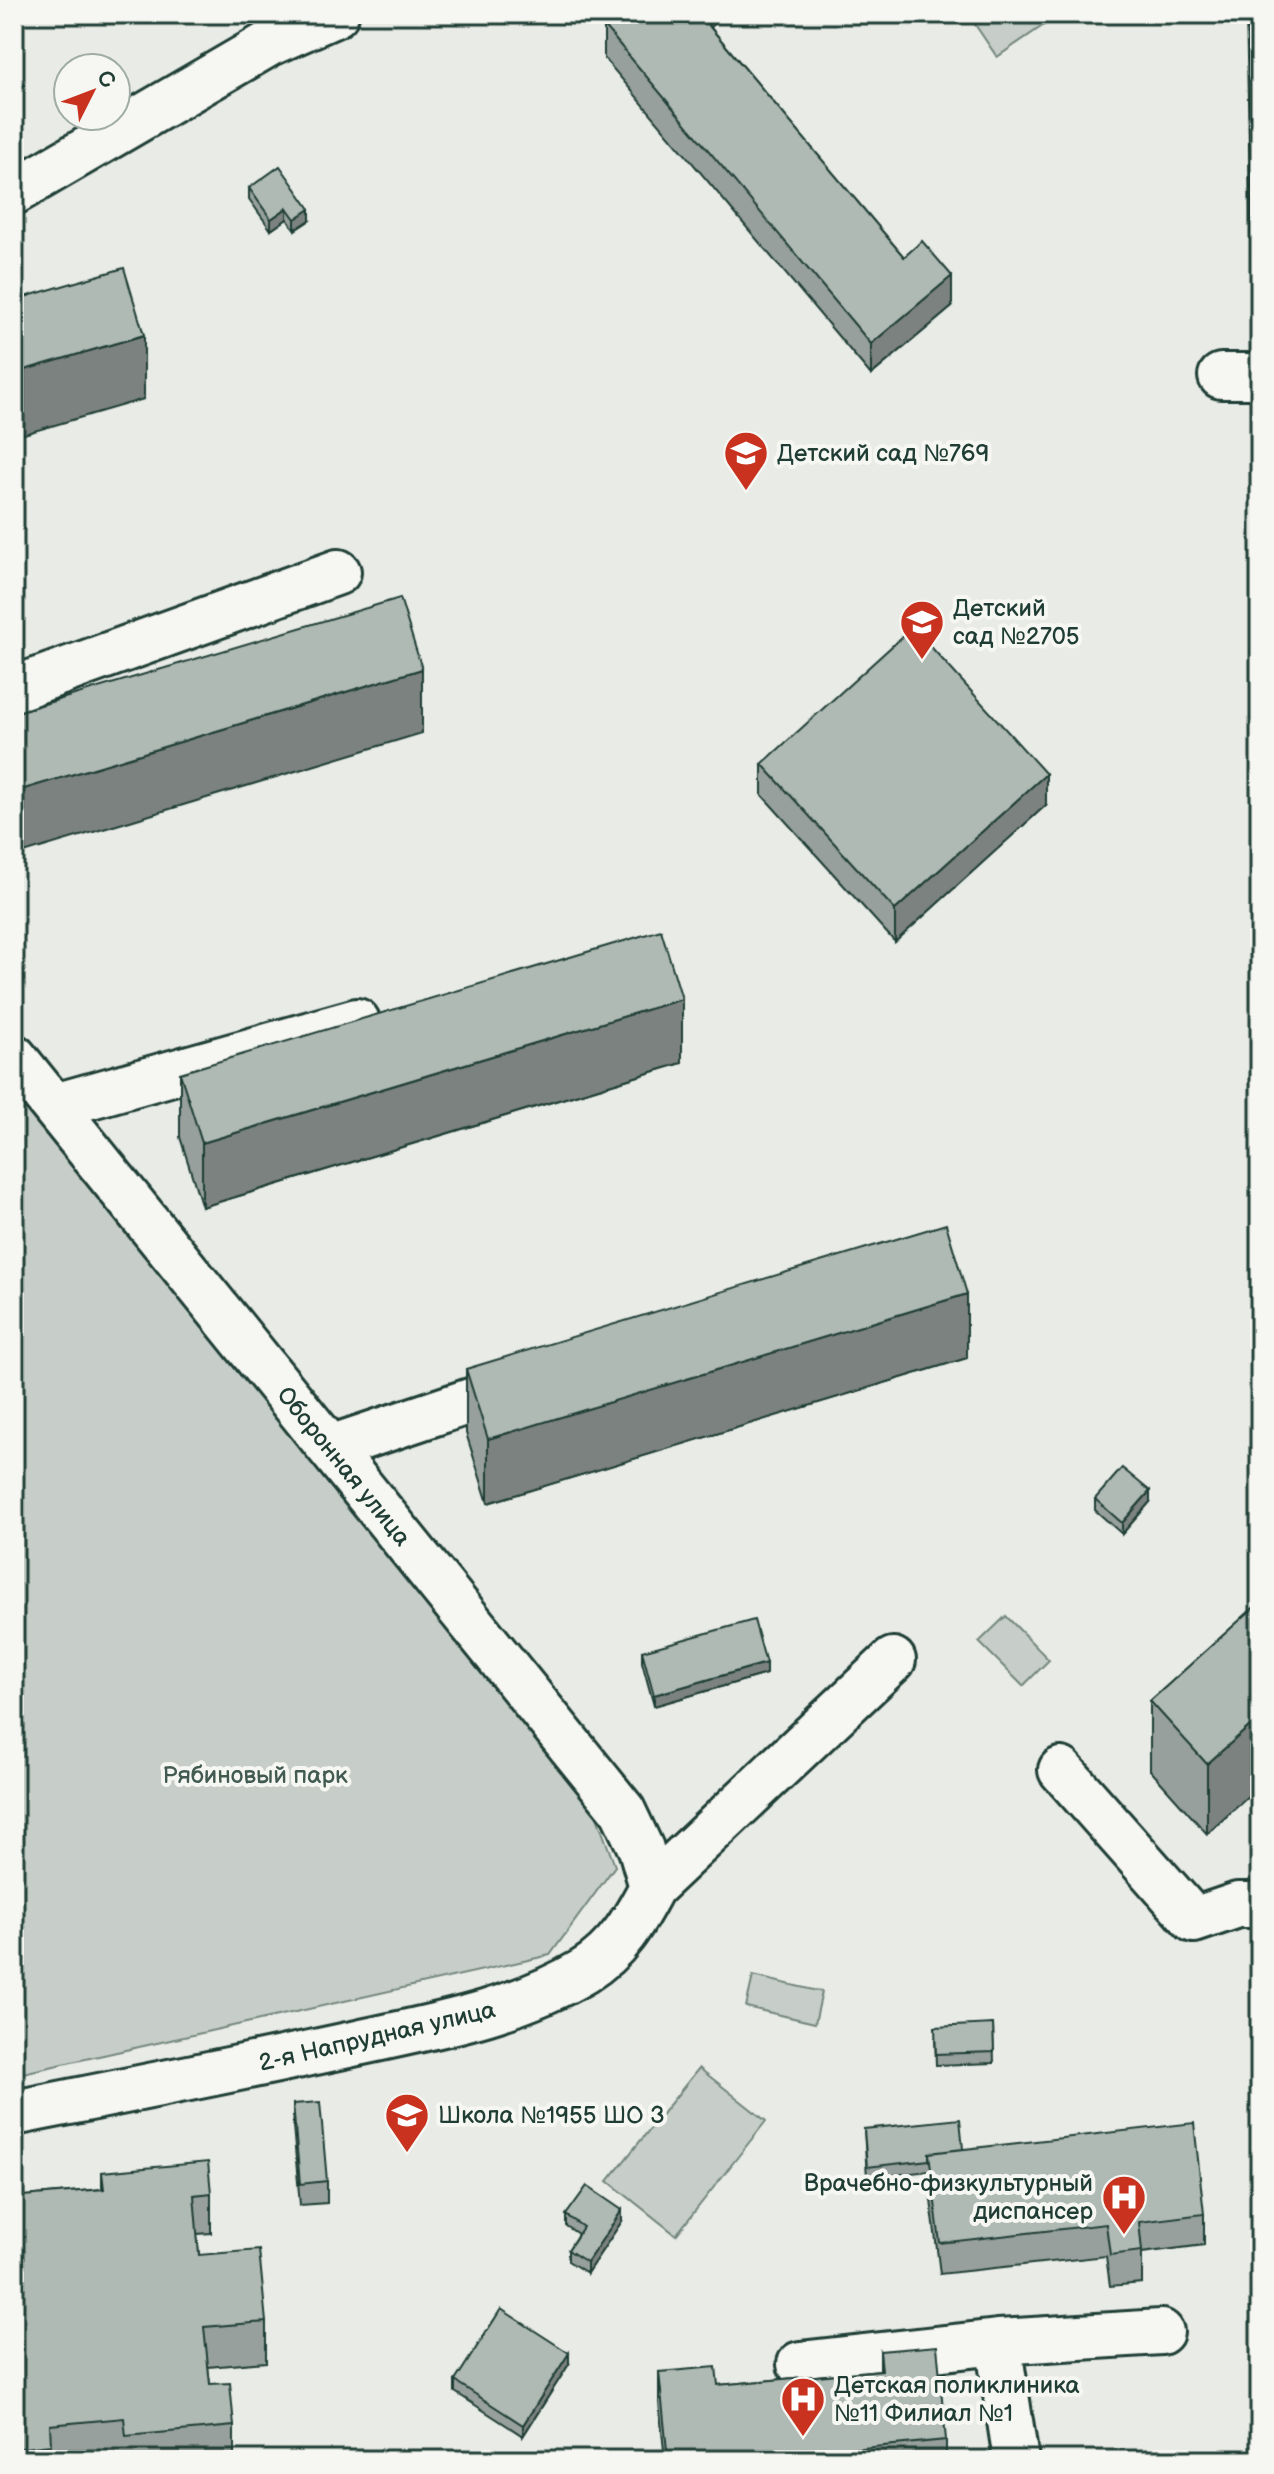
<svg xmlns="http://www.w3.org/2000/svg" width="1274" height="2474" font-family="'Balsamiq Sans',sans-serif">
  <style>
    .green { fill: #c7cec9; stroke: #73867e; stroke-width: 2 }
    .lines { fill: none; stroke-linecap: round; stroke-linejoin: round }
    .minor-casing { stroke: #1f3d34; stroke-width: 50 }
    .minor { stroke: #f6f6f2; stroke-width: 44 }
    .wall { fill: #97a09c; stroke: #1f3d34; stroke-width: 2 }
    .shaded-wall { fill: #7b827f; stroke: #1f3d34; stroke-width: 2 }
    .building { fill: #b0bab5; stroke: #1f3d34; stroke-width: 2 }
    .labels { text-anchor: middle; stroke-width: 8; stroke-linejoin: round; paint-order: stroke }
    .poi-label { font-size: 24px; fill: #1f3d34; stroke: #f6f6f2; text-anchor: start }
    .street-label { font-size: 24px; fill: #1f3d34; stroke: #f6f6f2 }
    .park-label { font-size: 24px; fill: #415a52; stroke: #f6f6f2 }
  </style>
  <rect width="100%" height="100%" fill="#e9ebe7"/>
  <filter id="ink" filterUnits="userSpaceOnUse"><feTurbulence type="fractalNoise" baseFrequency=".0125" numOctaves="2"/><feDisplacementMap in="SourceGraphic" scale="16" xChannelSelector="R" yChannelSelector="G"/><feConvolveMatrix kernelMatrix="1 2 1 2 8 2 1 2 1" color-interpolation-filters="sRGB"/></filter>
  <g filter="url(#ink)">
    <!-- green -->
    <path class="green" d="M968,14H1060L997,57Z
      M14,1095L595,1812L615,1866L550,1955L14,2075Z
      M1006,1616L1049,1660L1023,1686L979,1642Z
      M753,1976L822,1992L815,2023L746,2007Z
      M699,2068L766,2121L676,2235L608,2181Z"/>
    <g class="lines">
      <!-- minor casing -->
      <g class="minor-casing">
        <path id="minor" d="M14,192L270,43L336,14
          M1221,376H1255
          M14,689L338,572
          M14,1057L623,1811L641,1849L652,1887
          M55,1106L357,1021
          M330,1448L521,1384
          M1061,1770L1194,1920L1238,1905H1260
          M14,2113C125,2091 237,2069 348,2045C429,2027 512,2014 584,1971C618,1950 634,1921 652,1887L893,1660
          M998,2342L1016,2460
          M800,2364L998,2342L1161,2332"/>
      </g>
      <!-- minor -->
      <use href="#minor" class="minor"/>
    </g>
    <!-- wall -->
    <path class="wall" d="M713,14V25L711,28L904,257L952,307L871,375L604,58V26Z
      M1246,14H1260V618Z
      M249,188L310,220L295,230L287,219L271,230L249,199Z
      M762,764L1046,805L895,942L762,795Z
      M682,1063L202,1207L180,1137V1073Z
      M967,1358L488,1503L466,1433V1369Z
      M1095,1499L1150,1502L1122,1534L1095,1510Z
      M1260,1602L1207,1834L1150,1770V1701Z
      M642,1651L766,1674L654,1706L642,1662Z
      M993,2024L994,2063L936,2065L935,2038Z
      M293,2104L327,2181V2203L300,2205L293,2126Z
      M864,2129L963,2149L1204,2214V2245L1142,2253V2283L1110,2286L1106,2256L940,2274L929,2184V2171L867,2178Z
      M102,2172L211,2193V2233L197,2234L199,2255L266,2322V2362L208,2367L210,2384L234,2426V2460H125L124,2458L101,2460H14V2181L24,2196L102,2189Z
      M566,2215L622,2221L587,2273L568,2261V2250L578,2234L566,2226Z
      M880,2351L946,2440V2460H665L659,2403V2372L718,2385L880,2370Z
      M569,2364L523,2436L455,2392V2381Z"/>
    <!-- shaded-wall -->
    <path class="shaded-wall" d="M695,14H713V25L695,41Z
      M287,208V219L271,230V219Z
      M310,209V220L295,230V219Z
      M952,276V307L871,375V344Z
      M144,335V399L14,437V373Z
      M422,669V733L14,856V792Z
      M1046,774V805L895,942V910Z
      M682,999V1063L202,1207V1143Z
      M967,1294V1358L488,1503V1439Z
      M1150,1491V1502L1122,1534V1523Z
      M766,1663V1674L654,1706V1695Z
      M1260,1717V1786L1207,1834V1764Z
      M622,2210V2221L587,2273V2262Z
      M569,2353V2364L523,2436V2425Z"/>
    <!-- building -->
    <path class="building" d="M618,14H699L904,257L922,241L952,276L871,344L604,26Z
      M1248,14H1260V554Z
      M280,166L310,209L295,219L287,208L271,219L249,188Z
      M124,268L144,335L14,373V300Z
      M400,598L422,669L14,792V713Z
      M913,627L1046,774L895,910L762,764Z
      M661,930L682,999L202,1143L180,1073Z
      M946,1224L967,1294L488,1439L466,1369Z
      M1122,1468L1150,1491L1122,1523L1095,1499Z
      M1260,1602V1717L1207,1764L1150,1701Z
      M754,1620L766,1663L654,1695L642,1651Z
      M993,2024L994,2052L936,2054L935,2027Z
      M320,2102L327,2181L300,2184L293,2104Z
      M960,2119L963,2149L929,2153V2160L867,2167L864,2129Z
      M1194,2123L1204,2214L1139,2222L1142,2251L1110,2255L1106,2224L940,2243L929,2153Z
      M208,2162L211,2193L194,2195L199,2255L259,2250L266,2322L204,2327L210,2384L230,2383L234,2426L126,2436L124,2418L50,2425L51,2445L14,2449V2181L23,2180L24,2196L104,2189L102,2172Z
      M587,2186L622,2210L587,2262L568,2250L583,2227L566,2215Z
      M501,2309L569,2353L523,2425L455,2381Z
      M937,2346L946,2440L736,2460H668L659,2372L716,2367L718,2385L882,2370L880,2351Z"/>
  </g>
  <!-- icons -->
  <defs>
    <g id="school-pin" transform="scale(2.3)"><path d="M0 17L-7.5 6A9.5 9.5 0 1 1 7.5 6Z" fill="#c8321e" stroke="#f6f6f2"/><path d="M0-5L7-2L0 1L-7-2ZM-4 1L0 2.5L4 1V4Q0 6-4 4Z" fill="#fff"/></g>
    <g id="hospital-pin" transform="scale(2.3)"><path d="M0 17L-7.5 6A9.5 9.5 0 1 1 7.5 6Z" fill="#c8321e" stroke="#f6f6f2"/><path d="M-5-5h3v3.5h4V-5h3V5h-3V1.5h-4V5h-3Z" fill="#fff"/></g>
  </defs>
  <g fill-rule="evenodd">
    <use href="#school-pin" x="746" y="453"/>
    <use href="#school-pin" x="922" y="622"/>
    <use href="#school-pin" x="407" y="2115"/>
    <use href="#hospital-pin" x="1124" y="2197"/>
    <use href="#hospital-pin" x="803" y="2399"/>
  </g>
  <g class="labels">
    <!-- poi labels -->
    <g class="poi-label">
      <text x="777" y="461">Детский сад №769</text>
      <text x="953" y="616">Детский<tspan x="953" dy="28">сад №2705</tspan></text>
      <text x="438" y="2123">Школа №1955 ШО 3</text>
      <text x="1093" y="2191" text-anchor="end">Врачебно-физкультурный<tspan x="1093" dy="28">диспансер</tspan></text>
      <text x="834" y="2393">Детская поликлиника<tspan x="834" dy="28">№11 Филиал №1</tspan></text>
    </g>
    <!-- street labels -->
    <g class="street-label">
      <text transform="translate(344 1466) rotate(51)" y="8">Оборонная улица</text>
      <text transform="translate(377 2036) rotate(-13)" y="8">2-я Напрудная улица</text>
    </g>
    <!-- park labels -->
    <g class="park-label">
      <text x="255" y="1783">Рябиновый парк</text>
    </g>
  </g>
  <!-- margin -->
  <rect width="1274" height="2474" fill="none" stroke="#f6f6f2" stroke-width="48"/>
  <rect x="24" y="24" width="1226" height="2426" fill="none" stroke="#1f3d34" stroke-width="3" filter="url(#ink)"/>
  <!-- north arrow -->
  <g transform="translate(92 92) rotate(48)"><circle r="38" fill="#f6f6f2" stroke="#a0aca6" stroke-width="2"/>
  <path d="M0-6L14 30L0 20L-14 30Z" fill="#c8321e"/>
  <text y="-12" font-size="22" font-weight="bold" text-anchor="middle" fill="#1f3d34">С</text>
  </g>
</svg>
